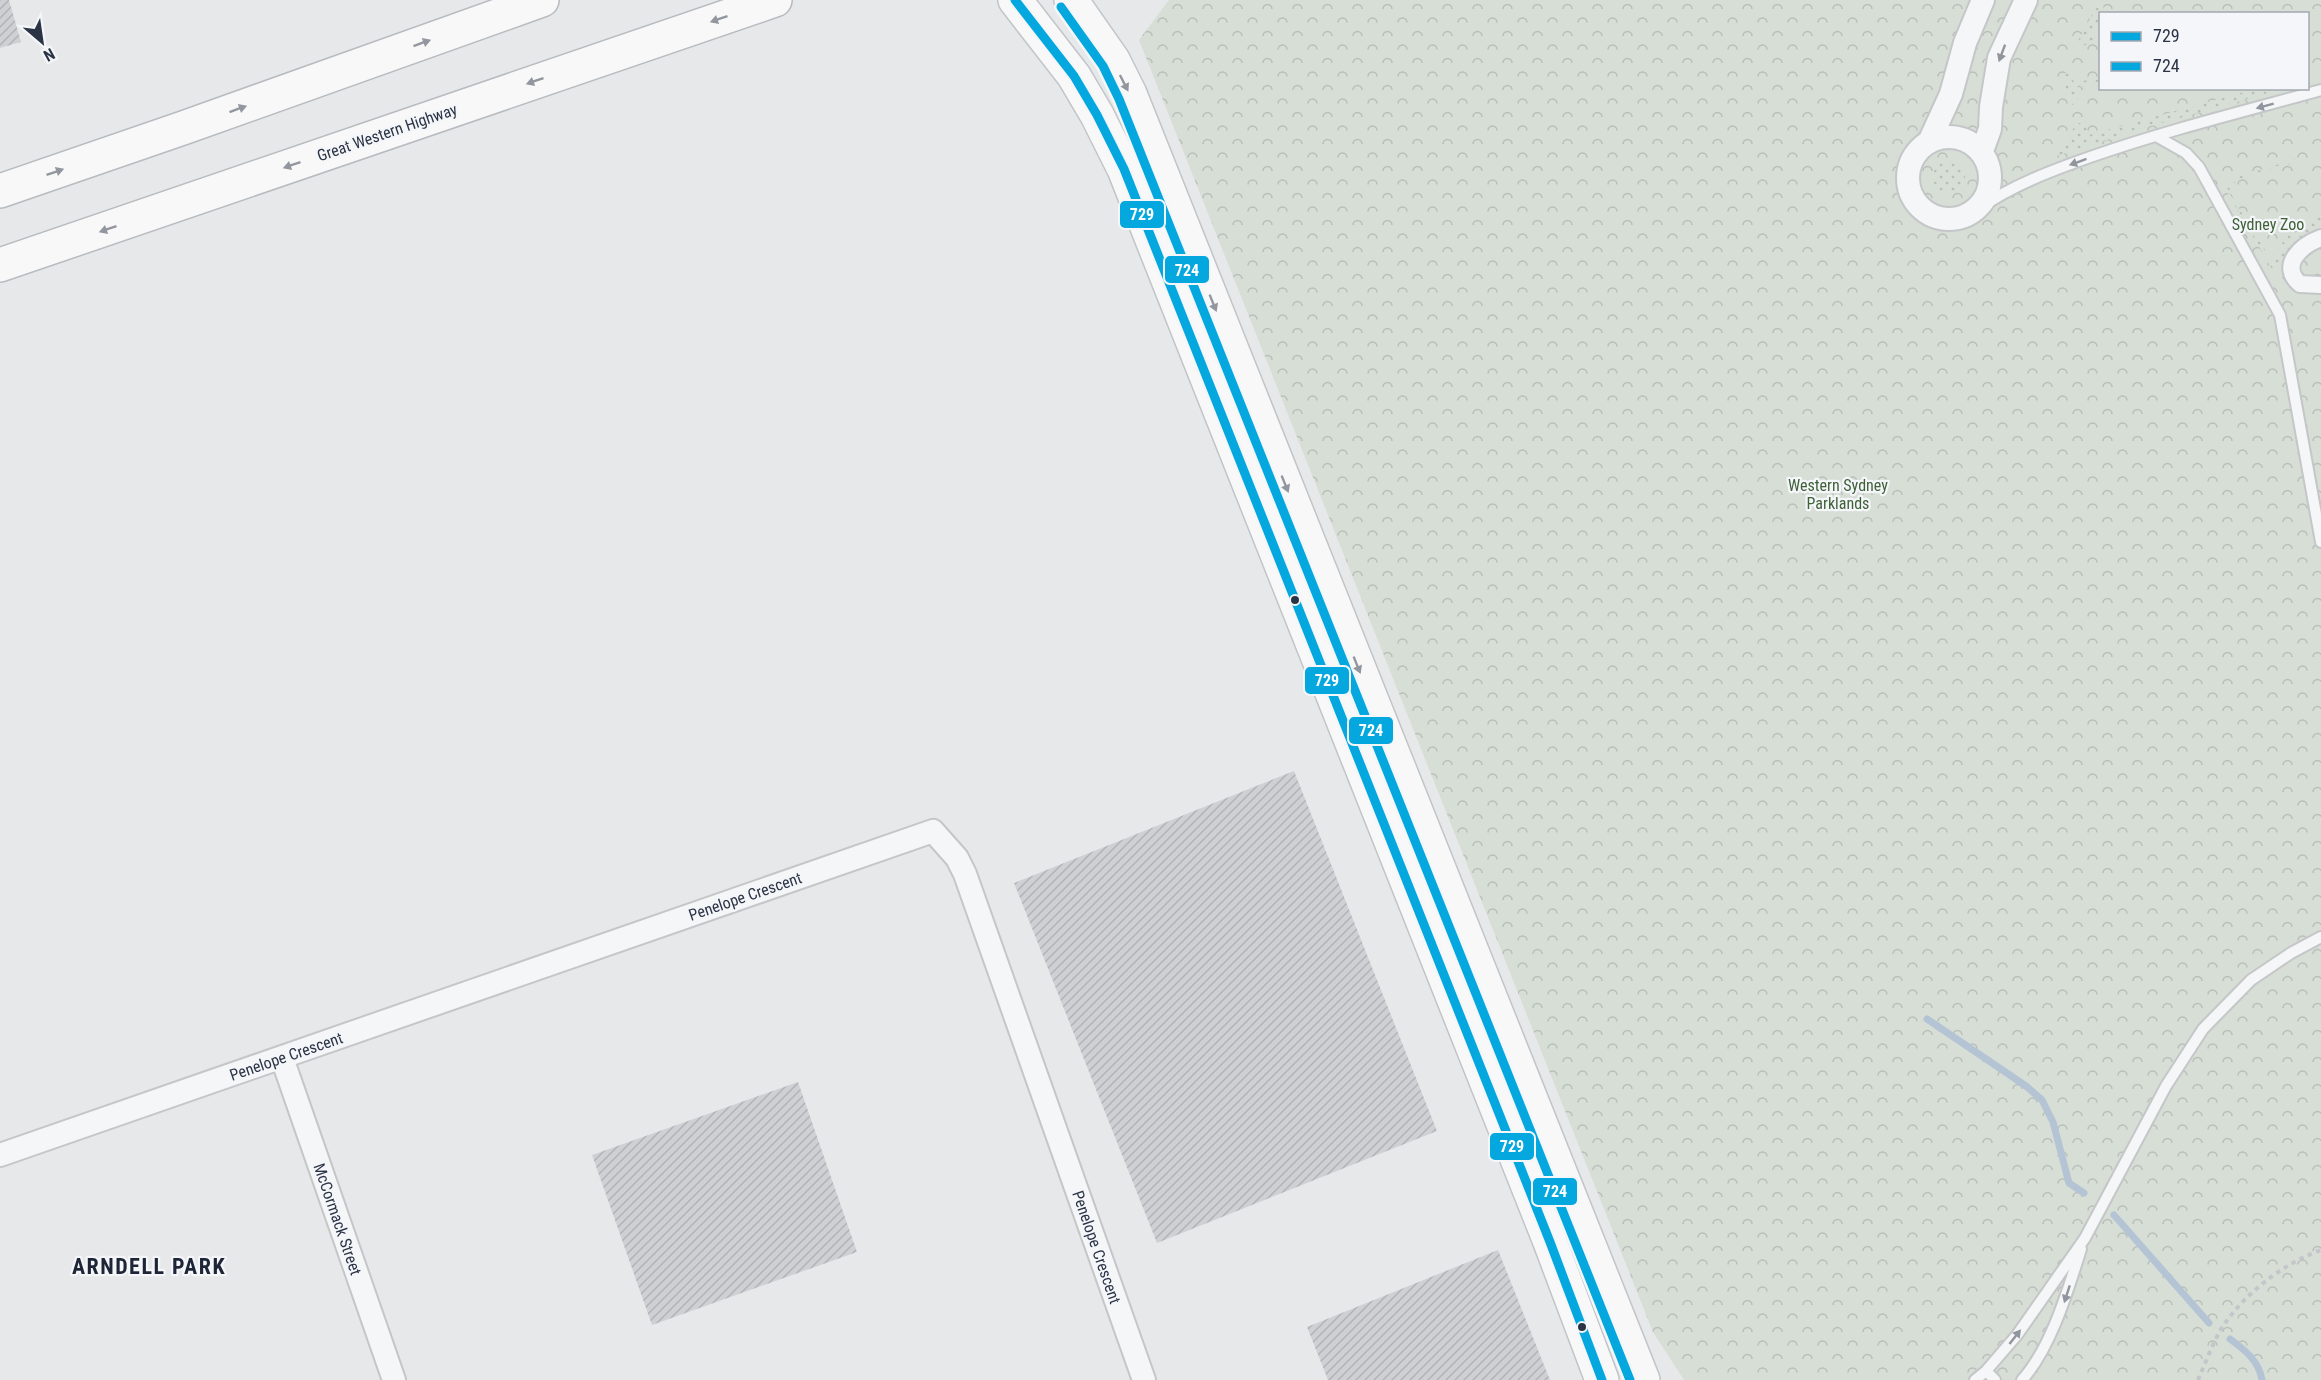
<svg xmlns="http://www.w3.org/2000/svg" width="2321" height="1380" font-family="'Roboto Condensed',sans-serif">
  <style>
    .forest { fill: url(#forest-crowns); fill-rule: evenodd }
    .garden { fill: url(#garden-dots) }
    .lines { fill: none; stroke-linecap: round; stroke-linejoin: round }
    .stream { stroke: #b4c4d5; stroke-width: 7 }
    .building { fill: url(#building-hatch) }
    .service-casing { stroke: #c4c6c8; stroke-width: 14 }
    .pedestrian-casing { stroke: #c4c6c8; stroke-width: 20 }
    .minor-casing { stroke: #c4c6c8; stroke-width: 26 }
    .primary-casing { stroke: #c2c5c8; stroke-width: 36 }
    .trunk-casing { stroke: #b8bbbf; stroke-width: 36 }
    .path { stroke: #c5c6ca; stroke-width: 4; stroke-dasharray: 4.5 4.5; stroke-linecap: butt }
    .service { stroke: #f5f6f7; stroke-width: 10 }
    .pedestrian { stroke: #f5f6f7; stroke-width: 16 }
    .minor { stroke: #f5f6f7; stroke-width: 22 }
    .primary { stroke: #f8f8f8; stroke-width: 33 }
    .trunk { stroke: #f8f8f8; stroke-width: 33 }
    .bus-1-casing { stroke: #f4f6f9; stroke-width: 14 }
    .bus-2-casing { stroke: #f4f6f9; stroke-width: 14 }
    .bus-1 { stroke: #04a8de; stroke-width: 9 }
    .bus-2 { stroke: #04a8de; stroke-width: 9 }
    .oneway { fill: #92969e }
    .oneway2 { fill: #90959e }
    .bus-dot { fill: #2b3445; stroke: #f4f6f9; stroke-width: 2 }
    .labels { text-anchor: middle; stroke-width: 4.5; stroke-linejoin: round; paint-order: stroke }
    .street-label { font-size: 16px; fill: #2b3445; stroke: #f4f6f9 }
    .park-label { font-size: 16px; fill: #3f6138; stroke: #f4f6f9 }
    .district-label { font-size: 22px; font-weight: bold; letter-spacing: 1.5px; fill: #1d2536; stroke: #f4f6f9 }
    .line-badge { stroke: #f4f6f9; stroke-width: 2 }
    .badge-label { font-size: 16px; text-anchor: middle; font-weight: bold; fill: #fff }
  </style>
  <defs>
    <pattern id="forest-crowns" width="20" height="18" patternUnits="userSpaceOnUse" patternTransform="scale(1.5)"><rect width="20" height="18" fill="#d6ded6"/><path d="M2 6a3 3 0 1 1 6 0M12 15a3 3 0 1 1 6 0" fill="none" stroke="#b8bfb9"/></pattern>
    <pattern id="garden-dots" width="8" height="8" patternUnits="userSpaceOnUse" patternTransform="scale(1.5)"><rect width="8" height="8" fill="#d6ded6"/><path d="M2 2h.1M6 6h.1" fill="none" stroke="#b8bfb9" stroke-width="1.8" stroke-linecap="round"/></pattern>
    <pattern id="building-hatch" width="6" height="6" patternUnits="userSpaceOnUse" patternTransform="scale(1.5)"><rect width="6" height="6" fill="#ced0d3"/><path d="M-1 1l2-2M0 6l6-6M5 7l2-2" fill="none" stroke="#b1b3b6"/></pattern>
  </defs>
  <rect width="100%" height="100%" fill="#e6e8ea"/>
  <!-- forest -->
  <path class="forest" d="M1169,0H2321V1380H1684L1653,1332L1139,40ZM2100,14H2308V88H2100Z"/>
  <!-- garden -->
  <path class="garden" d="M2103,5L2105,13L2100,14V26L2091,29L2095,43L2080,46L2078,41L2095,9Z
    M2071,71L2074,84L2100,76V81L2076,88L2079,103L2071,105L2063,77L2065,73Z
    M2255,89H2282L2144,128L2044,160L2063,146L2076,124L2084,122L2089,135Z
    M2295,159L2290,164L2236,181L2228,191L2272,261C2285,236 2294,224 2321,215V225C2300,233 2292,249 2283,268L2272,269L2224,187L2235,178Z
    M1933 177a16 16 0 1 1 32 0a16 16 0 1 1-32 0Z"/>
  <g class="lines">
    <!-- stream -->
    <path class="stream" d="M1927,1019L2026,1086L2042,1100L2053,1122L2069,1183L2084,1193
      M2114,1215L2209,1323
      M2230,1339C2245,1350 2259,1361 2262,1380"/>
  </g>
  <!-- building -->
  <path class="building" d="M0,0H9L21,42L0,48Z
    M1294,771L1437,1131L1157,1243L1014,883Z
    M798,1082L857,1252L652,1325L592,1155Z
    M1498,1250L1550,1380H1328L1307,1327Z"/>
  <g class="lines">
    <!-- service casing -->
    <g class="service-casing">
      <path id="service" d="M2156,136L2186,153L2199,167L2280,315L2321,542
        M1977,210C2012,185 2053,170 2093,156C2168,130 2245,111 2321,90
        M1986,1371L1995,1380
        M1975,1380L1986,1371L2017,1335L2085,1238L2166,1086L2203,1029L2251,980L2291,953L2321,937
        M2022,1380C2051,1348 2068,1290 2081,1249"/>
    </g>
    <!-- pedestrian casing -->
    <g class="pedestrian-casing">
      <path id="pedestrian" d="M2321,238C2302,245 2278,265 2300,284L2321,285"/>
    </g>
    <!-- minor casing -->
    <g class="minor-casing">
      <path id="minor" d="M1908 178a41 41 0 1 1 82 0a41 41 0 1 1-82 0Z
        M1929,142L1951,94L1965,43L1983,0
        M1982,151L1990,129L1991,107L1999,58L2026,0
        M282,1058L394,1380
        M0,1155L933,831L957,858L965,874L1144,1380"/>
    </g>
    <!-- primary casing -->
    <g class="primary-casing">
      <path id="primary" d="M1015,0L1074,76L1097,115L1124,169L1550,1242L1602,1380
        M1071,0L1113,60L1130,94L1643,1380"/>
    </g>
    <!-- trunk casing -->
    <g class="trunk-casing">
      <path id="trunk" d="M0,191L183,128L542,0
        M0,265L775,0"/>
    </g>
    <!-- path -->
    <path class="path" d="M2198,1380C2205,1364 2212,1345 2221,1329C2244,1294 2282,1264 2321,1250"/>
    <!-- service -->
    <use href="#service" class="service"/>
    <!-- pedestrian -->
    <use href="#pedestrian" class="pedestrian"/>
    <!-- minor -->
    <use href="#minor" class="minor"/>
    <!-- primary -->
    <use href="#primary" class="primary"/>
    <!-- trunk -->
    <use href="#trunk" class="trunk"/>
    <!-- bus-1 casing -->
    <g class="bus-1-casing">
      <path id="bus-1" d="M1015,0L1074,76L1097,115L1124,169L1550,1242L1602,1380"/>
    </g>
    <!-- bus-2 casing -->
    <g class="bus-2-casing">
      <path id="bus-2" d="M1061,7L1103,66L1119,99L1630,1380"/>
    </g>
    <!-- bus-1 -->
    <use href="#bus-1" class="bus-1"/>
    <!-- bus-2 -->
    <use href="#bus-2" class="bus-2"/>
  </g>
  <!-- one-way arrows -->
  <defs><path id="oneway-solid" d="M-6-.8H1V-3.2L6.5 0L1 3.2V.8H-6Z" transform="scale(1.5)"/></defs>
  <g class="oneway">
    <use href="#oneway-solid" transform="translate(719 19) rotate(161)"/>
    <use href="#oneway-solid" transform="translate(422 43) rotate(-20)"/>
    <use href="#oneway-solid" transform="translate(535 81) rotate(161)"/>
    <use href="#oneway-solid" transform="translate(1124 83) rotate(63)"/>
    <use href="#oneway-solid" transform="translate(238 109) rotate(-20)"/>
    <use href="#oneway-solid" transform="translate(292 165) rotate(161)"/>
    <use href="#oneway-solid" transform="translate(55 172) rotate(-19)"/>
    <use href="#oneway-solid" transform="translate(108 229) rotate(161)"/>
    <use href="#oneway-solid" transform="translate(1213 303) rotate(68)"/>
    <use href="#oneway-solid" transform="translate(1285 484) rotate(68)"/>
    <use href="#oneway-solid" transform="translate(1357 665) rotate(68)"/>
  </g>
  <g class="oneway2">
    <use href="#oneway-solid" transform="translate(2002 53) rotate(110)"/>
    <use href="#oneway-solid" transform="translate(2265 106) rotate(165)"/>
    <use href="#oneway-solid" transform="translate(2078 162) rotate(160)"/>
    <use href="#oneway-solid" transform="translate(2067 1294) rotate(108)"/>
    <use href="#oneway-solid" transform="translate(2015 1337) rotate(-52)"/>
  </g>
  <!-- markers -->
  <g class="bus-dot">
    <circle cx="1295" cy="600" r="5"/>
    <circle cx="1582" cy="1327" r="5"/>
  </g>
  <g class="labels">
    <!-- street labels -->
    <g class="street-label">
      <text transform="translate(387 132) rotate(-19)" y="6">Great Western Highway</text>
      <text transform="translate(745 896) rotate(-19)" y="6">Penelope Crescent</text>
      <text transform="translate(286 1056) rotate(-19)" y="6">Penelope Crescent</text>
      <text transform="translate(338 1219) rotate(71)" y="6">McCormack Street</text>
      <text transform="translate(1097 1247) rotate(71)" y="6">Penelope Crescent</text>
    </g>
    <!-- park labels -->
    <g class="park-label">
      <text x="2268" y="230">Sydney Zoo</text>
      <text x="1838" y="491">Western Sydney<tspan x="1838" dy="18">Parklands</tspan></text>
    </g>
    <!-- district labels -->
    <g class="district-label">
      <text x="149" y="1274">ARNDELL PARK</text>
    </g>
  </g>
  <g class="line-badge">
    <rect x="1119" y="200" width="46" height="29" rx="6" fill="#04a8de"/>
    <rect x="1164" y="255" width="46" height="29" rx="6" fill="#04a8de"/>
    <rect x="1304" y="666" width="46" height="29" rx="6" fill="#04a8de"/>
    <rect x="1348" y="716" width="46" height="29" rx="6" fill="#04a8de"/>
    <rect x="1489" y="1132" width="46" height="29" rx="6" fill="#04a8de"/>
    <rect x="1532" y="1177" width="46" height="29" rx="6" fill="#04a8de"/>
  </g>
  <g class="badge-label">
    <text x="1142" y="220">729</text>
    <text x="1187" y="276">724</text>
    <text x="1327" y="686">729</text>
    <text x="1371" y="736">724</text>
    <text x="1512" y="1152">729</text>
    <text x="1555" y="1197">724</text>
  </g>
  <!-- legend -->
  <rect x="2099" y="12" width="210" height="78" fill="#f4f6f9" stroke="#a4a8b1" stroke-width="1.5"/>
  <rect x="2111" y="32" width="30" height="9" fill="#04a8de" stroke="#a4a8b1" stroke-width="1.5"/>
  <text x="2153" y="42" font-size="18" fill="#2b3445">729</text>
  <rect x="2111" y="62" width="30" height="9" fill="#04a8de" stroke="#a4a8b1" stroke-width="1.5"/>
  <text x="2153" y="72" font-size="18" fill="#2b3445">724</text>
  <!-- north arrow -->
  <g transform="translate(42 42) rotate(151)" stroke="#f4f6f9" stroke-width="4.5" paint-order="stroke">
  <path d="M0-4.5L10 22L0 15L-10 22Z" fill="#2b3445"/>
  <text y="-9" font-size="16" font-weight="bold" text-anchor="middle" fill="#2b3445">N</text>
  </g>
</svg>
